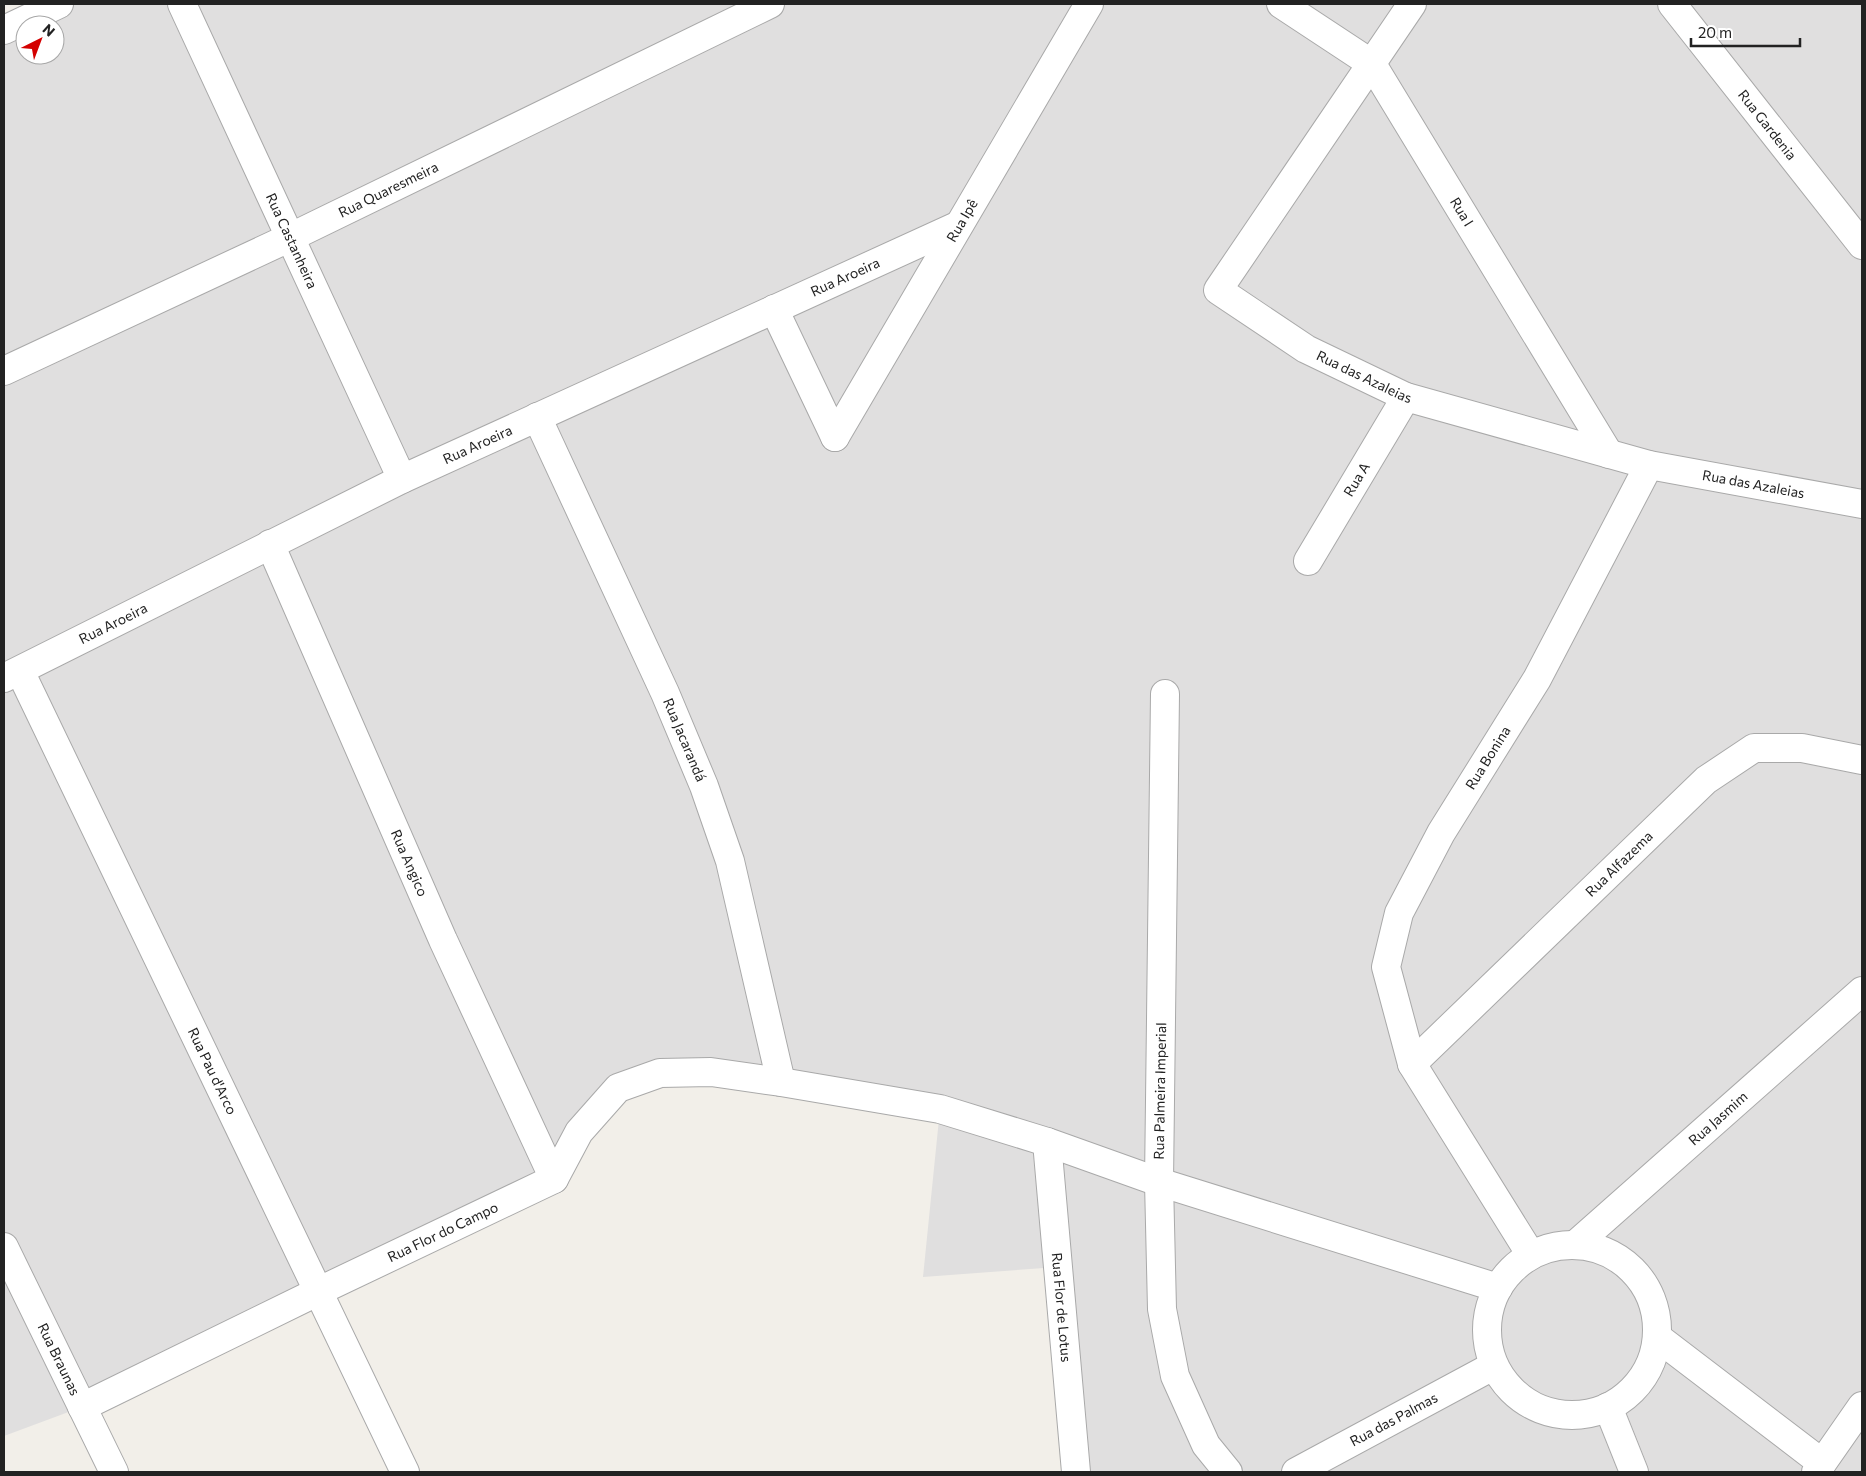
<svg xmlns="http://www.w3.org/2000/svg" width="1866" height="1476" font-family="Commissioner,sans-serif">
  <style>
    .residential { fill: #e0dfdf; fill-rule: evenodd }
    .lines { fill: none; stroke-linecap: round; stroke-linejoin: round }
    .minor-casing { stroke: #a9a9a9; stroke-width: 30 }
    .minor { stroke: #fff; stroke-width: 28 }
    .labels { text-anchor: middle; stroke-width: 4; stroke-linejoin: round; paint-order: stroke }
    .street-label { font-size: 14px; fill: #222; stroke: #fff }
  </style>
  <rect width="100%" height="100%" fill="#f2efe9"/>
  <!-- residential -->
  <path class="residential" d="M59,4H1862V1472H1076L1058,1267L923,1277L940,1109L781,1082L618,1088L554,1179L82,1407L4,1436V30ZM25,25H55V55H25Z"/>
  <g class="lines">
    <!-- minor casing -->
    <g class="minor-casing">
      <g id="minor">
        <path id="s1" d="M182,4L402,479"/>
        <path id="s2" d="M1281,4L1372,64L1609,454"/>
        <path id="s3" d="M1412,4L1218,290L1306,349L1406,397L1649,465L1862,504"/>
        <path id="s4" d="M1672,4L1862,245"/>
        <path d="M4,30L59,4"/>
        <path d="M774,309L835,437"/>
        <path id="s5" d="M4,371L291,237L770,4"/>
        <path id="s6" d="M537,417L665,693L704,786L730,861L781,1082"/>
        <path id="s7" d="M835,437L1089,4"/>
        <path id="s8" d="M270,544L443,940L554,1179"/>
        <path id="s9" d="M1308,561L1406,397"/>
        <path id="s10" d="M20,671L405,1472"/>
        <path id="s11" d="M4,678L402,479L957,226"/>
        <path d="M1165,694L1159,1182L1162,1309L1175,1376L1206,1445L1228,1472"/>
        <path id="s12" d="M1412,1064L1706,780L1754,748H1802L1862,760"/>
        <path id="s13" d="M1047,1142L1076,1472"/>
        <path id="s14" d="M1575,1245L1862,991"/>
        <circle cx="1572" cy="1330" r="85"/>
        <path id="s15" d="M4,1247L114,1472"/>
        <path id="s16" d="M1531,1255L1412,1064L1386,967L1399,913L1441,833L1537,679L1649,465"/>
        <path d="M1657,1337L1822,1463"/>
        <path id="s17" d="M82,1407L317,1292L554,1179L579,1132L618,1088L660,1073L711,1072L781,1082L940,1109L1047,1142L1159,1182L1498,1288"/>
        <path d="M1608,1407L1634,1472"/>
        <path id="s18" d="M1296,1472L1493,1366"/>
        <path d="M1816,1472L1862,1406"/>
      </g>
    </g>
    <!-- minor -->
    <use href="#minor" class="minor"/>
  </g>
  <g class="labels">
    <!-- street labels -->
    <g class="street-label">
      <text dy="5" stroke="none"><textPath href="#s4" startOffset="154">Rua Gardenia</textPath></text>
      <text dy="5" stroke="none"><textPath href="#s5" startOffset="425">Rua Quaresmeira</textPath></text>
      <text dy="5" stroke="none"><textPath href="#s2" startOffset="282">Rua I</textPath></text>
      <text dy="5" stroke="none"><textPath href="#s7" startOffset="251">Rua Ipê</textPath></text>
      <text dy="5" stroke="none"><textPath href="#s1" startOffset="261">Rua Castanheira</textPath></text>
      <text dy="5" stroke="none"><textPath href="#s11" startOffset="932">Rua Aroeira</textPath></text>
      <text dy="5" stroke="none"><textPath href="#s3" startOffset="516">Rua das Azaleias</textPath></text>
      <text dy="5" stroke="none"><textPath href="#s11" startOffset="528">Rua Aroeira</textPath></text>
      <text dy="5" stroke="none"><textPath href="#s9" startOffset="95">Rua A</textPath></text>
      <text dy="5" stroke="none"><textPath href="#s3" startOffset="921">Rua das Azaleias</textPath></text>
      <text dy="5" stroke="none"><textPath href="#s11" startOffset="122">Rua Aroeira</textPath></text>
      <text dy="5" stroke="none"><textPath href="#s6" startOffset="355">Rua Jacarandá</textPath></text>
      <text dy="5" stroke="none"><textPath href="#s16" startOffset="560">Rua Bonina</textPath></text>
      <text dy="5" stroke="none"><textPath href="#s8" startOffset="348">Rua Angico</textPath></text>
      <text dy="5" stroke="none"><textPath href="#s12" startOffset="288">Rua Alfazema</textPath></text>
      <text dy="5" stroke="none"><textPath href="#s10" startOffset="444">Rua Pau d'Arco</textPath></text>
      <text transform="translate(1160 1091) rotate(-89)" y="5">Rua Palmeira Imperial</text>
      <text dy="5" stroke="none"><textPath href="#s14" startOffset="191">Rua Jasmim</textPath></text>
      <text dy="5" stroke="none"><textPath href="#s17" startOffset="401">Rua Flor do Campo</textPath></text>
      <text dy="5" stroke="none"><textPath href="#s13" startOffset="166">Rua Flor de Lotus</textPath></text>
      <text dy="5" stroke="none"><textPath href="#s15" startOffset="125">Rua Braunas</textPath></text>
      <text dy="5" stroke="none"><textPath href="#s18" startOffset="111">Rua das Palmas</textPath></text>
    </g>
  </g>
  <!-- border -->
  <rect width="1866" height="1476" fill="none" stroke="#222222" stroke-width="10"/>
  <!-- north arrow -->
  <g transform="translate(40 40) rotate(42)"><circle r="24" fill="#ffffff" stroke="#a7a7a7"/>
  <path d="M0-4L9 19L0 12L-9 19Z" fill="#d40000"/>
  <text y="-8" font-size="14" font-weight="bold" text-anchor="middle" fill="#222222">N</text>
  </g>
  <!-- scale -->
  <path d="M1691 38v8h109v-8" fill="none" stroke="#222222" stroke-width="2.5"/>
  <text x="1698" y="38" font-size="15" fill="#222222" stroke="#ffffff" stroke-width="4" paint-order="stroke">20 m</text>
</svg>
